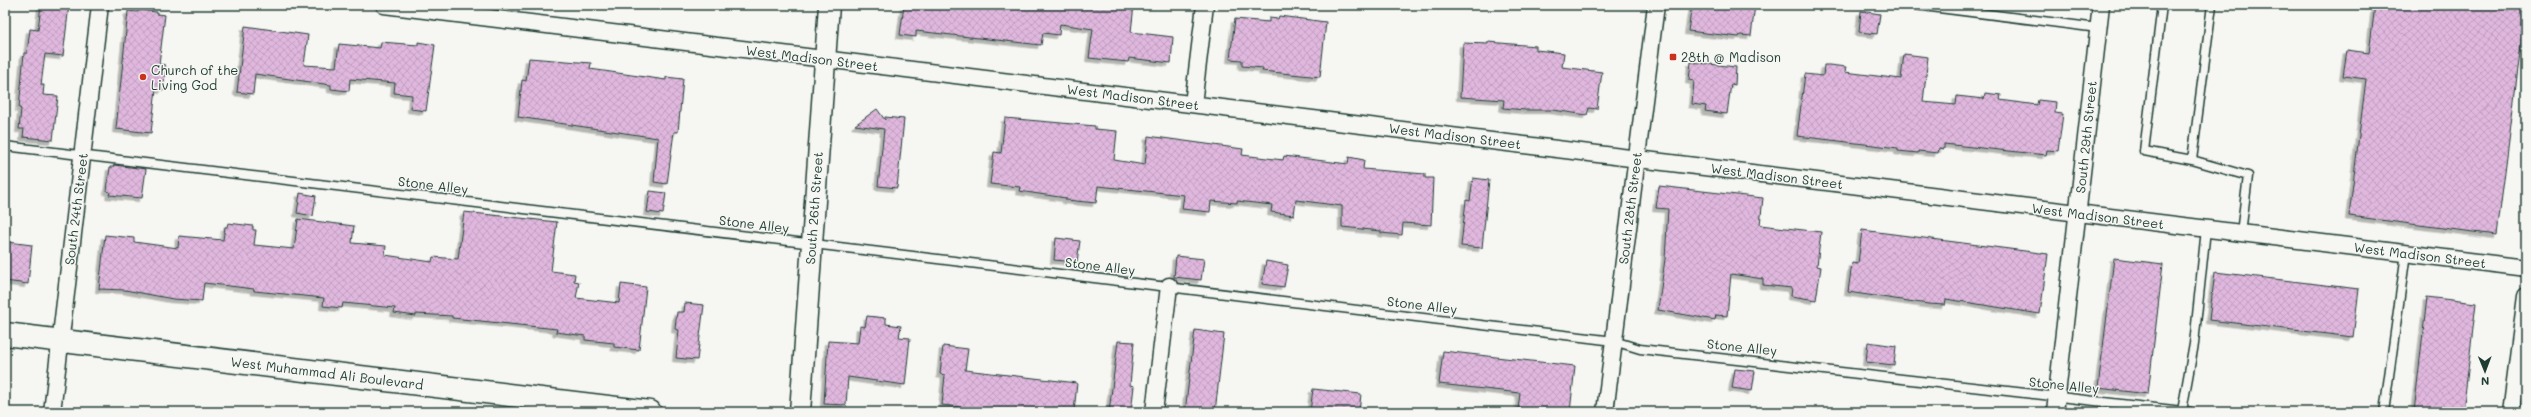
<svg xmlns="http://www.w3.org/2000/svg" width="2531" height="417" font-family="Mali,sans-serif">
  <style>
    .building { fill: url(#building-cross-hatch); stroke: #1f3d34; filter: url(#shadow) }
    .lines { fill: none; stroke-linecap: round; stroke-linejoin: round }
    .service-casing { stroke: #1f3d34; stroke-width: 11 }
    .minor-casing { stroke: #1f3d34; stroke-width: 19 }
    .tertiary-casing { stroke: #1f3d34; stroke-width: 23 }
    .secondary-casing { stroke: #1f3d34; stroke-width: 25 }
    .service { stroke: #f6f6f2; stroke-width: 8 }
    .minor { stroke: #f6f6f2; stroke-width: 16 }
    .tertiary { stroke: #f6f6f2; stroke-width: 20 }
    .secondary { stroke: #f6f6f2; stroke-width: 22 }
    .poi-dot { fill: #c8321e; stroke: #f6f6f2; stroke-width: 1.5 }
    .labels { text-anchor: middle; stroke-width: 3; stroke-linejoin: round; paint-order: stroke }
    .poi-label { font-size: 13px; fill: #1f3d34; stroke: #f6f6f2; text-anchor: start }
    .street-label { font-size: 13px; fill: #1f3d34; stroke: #f6f6f2 }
  </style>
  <defs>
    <pattern id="building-cross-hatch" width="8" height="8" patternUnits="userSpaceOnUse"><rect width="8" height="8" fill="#e0b7de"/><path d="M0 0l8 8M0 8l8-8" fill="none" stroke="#c09ebf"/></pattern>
    <filter id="shadow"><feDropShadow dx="-3.5" dy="3.5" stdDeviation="0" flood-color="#0004"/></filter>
  </defs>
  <rect width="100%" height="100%" fill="#f6f6f2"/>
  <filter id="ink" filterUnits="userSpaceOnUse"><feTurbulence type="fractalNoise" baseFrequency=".025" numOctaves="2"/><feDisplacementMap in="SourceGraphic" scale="8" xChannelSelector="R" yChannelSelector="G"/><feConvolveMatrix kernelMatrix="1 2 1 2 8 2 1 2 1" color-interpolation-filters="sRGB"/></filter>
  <g filter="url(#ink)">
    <!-- building -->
    <path class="building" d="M41,5H69L63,56L45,54L41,85H44L43,95L58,96L53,140L23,137L24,129H19L21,109L19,108L24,53H27L30,29L38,30Z
      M904,5H1134L1131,32L1173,37L1171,63L1129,58L1128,62L1089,58L1093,29L1060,24L1059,35L1043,33L1041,45L916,31V37L900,35Z
      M1692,5H1755L1751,36L1740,35L1739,37L1688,31Z
      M2375,5H2526L2497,235L2349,216L2366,79L2343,76L2347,50L2369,53Z
      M138,10L157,12V14L165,15L159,64L165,65L166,68L163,90L156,89L151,133L116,129L128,11L138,12Z
      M1861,11L1880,14L1877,34L1859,32Z
      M1279,16L1326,22L1320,77L1262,71L1263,68L1242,66V60L1230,59L1235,19L1269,22V18L1278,19Z
      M245,26L308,35L304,65L336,67L339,44L380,48L381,42L418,45V42L435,45L426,111L411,109L412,95L394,93L395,83L350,79L349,91L331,89V85L255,74L253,94L237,92Z
      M1488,42L1536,46V50L1564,53L1562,67L1602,72L1597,109L1589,108L1587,115L1553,110H1525L1503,108L1504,100L1460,97L1463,43L1488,44Z
      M1904,54L1928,57L1923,102L1956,105L1957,96L1984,99L1985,93L2001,95L2000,100L2037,105L2038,100L2056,102L2055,113L2063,114L2058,151L2047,150L2046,155L1944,144V149L1939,148L1938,153L1918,151V153L1898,151V148L1797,136L1805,74L1823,76L1824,65H1829L1846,67L1845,72L1901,79Z
      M529,58L591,63L590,69L666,80V77L683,79L678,132H674L667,184L654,182L658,138L518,117L522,80L526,81Z
      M1691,62L1736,67L1735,85L1731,84L1727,114L1705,111L1706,106L1692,104L1694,81L1689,80Z
      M877,109L885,120V117L904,119L897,188L878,186L884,129L855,125Z
      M1005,118L1095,126V129L1117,131L1114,160L1145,165L1148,136L1243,149L1242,155L1283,160L1284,156L1348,164L1349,157L1364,160L1363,169L1425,174V178H1433L1431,225L1403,223L1402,235L1381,233V231L1342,227V206L1296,200L1294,215L1271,212L1272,205L1237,201V203L1211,201L1210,212L1182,209L1184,195L1098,186L1096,203L1066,200V198L1019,191L1020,187L990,184L994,152L1001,153Z
      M114,165L146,169L142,198L109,195L110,192L107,191L110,167H113Z
      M1473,178L1489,180L1482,248L1461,246L1466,200L1470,201Z
      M1659,186L1763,198L1760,225L1821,232L1817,266L1821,267L1816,300L1791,296L1792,288L1763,285V279L1731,274L1727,316L1716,315L1715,320L1658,310L1665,259L1668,209L1656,208Z
      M650,191L666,193L663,214L647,212Z
      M300,193L316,196L313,216L297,213Z
      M464,212L557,222L551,271L575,274L574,281L579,282L576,298L619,303L621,284L646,287L639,350L614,347V343L585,340V336L556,332L557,329L452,318V316L416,314V316L394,313L395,308L343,303L342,308L323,306L324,298L254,291V289L204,283L202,301L173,299L125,290L99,289L105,235L134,238V242L178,248L179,236L223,240L225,227H227L228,223L253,226V230H256L254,245L294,249L298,219L354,226L352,243L386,246L385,255L432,262L433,257L458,259Z
      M1862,230L2048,254L2040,314L1946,299L1945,305L1928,304L1848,292L1852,263L1858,264Z
      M1056,238L1080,241L1077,262L1054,260Z
      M8,242L32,245L28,284L5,281Z
      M1176,256L1204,259L1201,280L1174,277Z
      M2114,258L2163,264L2148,394L2098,388Z
      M1266,261L1288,265L1284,287L1262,284Z
      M2215,272L2359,289L2353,337L2209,320Z
      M2427,297L2476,303L2463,412H2414Z
      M685,303L704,305L697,360L676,358L679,330L675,329L677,312H684Z
      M867,316L886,318V324L901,326L899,337L910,338L905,385L848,377L846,405L824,404L828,341L858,343L860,326L865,327Z
      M1195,330L1224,334L1215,412H1185Z
      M1118,341L1134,342L1130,385L1134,386L1131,412H1109Z
      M1868,342L1896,346L1894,365L1866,362Z
      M943,346L968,349L965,370L1077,383L1074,412H1002L942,405L945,375L940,374Z
      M1443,351L1575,366L1570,412H1527V410L1518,409L1520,393L1439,384Z
      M1735,369L1755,371L1752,391L1732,388Z
      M1313,389L1361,394L1359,412H1310Z"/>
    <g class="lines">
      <!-- service casing -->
      <g class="service-casing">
        <path id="service" d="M1915,5L2098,28
          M2162,5L2144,151L2192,160
          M2212,5L2192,160L2248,176L2241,233
          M5,146L1614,341L1640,349L2191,412
          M2182,411L2194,344L2206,229
          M2384,412L2406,253"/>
      </g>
      <!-- minor casing -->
      <g class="minor-casing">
        <path id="minor" d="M384,5L2526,268
          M1193,104L1205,5
          M52,412L100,5
          M1154,412L1169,286
          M1605,412L1656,5
          M2055,412L2101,5
          M2511,412L2526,296"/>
      </g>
      <!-- tertiary casing -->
      <g class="tertiary-casing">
        <path id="tertiary" d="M800,412L829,5"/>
      </g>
      <!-- secondary casing -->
      <g class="secondary-casing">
        <path id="secondary" d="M5,334L650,412"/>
      </g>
      <!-- service -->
      <use href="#service" class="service"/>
      <!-- minor -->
      <use href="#minor" class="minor"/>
      <!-- tertiary -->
      <use href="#tertiary" class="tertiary"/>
      <!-- secondary -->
      <use href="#secondary" class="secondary"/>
    </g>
  </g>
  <!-- markers -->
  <g class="poi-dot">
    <rect x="1669" y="53" width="8" height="8" rx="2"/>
    <circle cx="143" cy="77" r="4"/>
  </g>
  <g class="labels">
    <!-- poi labels -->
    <g class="poi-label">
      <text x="1681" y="62">28th @ Madison</text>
      <text x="151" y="75">Church of the<tspan x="151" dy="15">Living God</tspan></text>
    </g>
    <!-- street labels -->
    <g class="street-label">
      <text transform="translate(812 58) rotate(7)" y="5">West Madison Street</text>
      <text transform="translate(1133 97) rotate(7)" y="5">West Madison Street</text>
      <text transform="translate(1455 136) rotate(7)" y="5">West Madison Street</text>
      <text transform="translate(2086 137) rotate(-84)" y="5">South 29th Street</text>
      <text transform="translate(1777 176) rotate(7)" y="5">West Madison Street</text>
      <text transform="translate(433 185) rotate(7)" y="5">Stone Alley</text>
      <text transform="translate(814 208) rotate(-86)" y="5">South 26th Street</text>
      <text transform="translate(1630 208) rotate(-83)" y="5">South 28th Street</text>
      <text transform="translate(76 209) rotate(-83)" y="5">South 24th Street</text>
      <text transform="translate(2098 216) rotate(7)" y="5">West Madison Street</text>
      <text transform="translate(754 224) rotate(7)" y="5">Stone Alley</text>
      <text transform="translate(2420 255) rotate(7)" y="5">West Madison Street</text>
      <text transform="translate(1100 266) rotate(7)" y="5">Stone Alley</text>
      <text transform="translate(1422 305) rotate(7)" y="5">Stone Alley</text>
      <text transform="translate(1742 347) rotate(6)" y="5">Stone Alley</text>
      <text transform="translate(327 373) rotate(7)" y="5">West Muhammad Ali Boulevard</text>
      <text transform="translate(2064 385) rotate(6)" y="5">Stone Alley</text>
    </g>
  </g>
  <!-- margin -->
  <rect width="2531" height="417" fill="none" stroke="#f6f6f2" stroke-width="20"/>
  <rect x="10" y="10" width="2511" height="397" fill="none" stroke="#1f3d34" stroke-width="1.5" filter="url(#ink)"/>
  <!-- north arrow -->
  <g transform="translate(2485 371) rotate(179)" stroke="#f6f6f2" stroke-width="3" paint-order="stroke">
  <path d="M0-3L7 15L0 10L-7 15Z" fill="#1f3d34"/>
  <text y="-6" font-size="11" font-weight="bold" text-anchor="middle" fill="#1f3d34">N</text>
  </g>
</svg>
